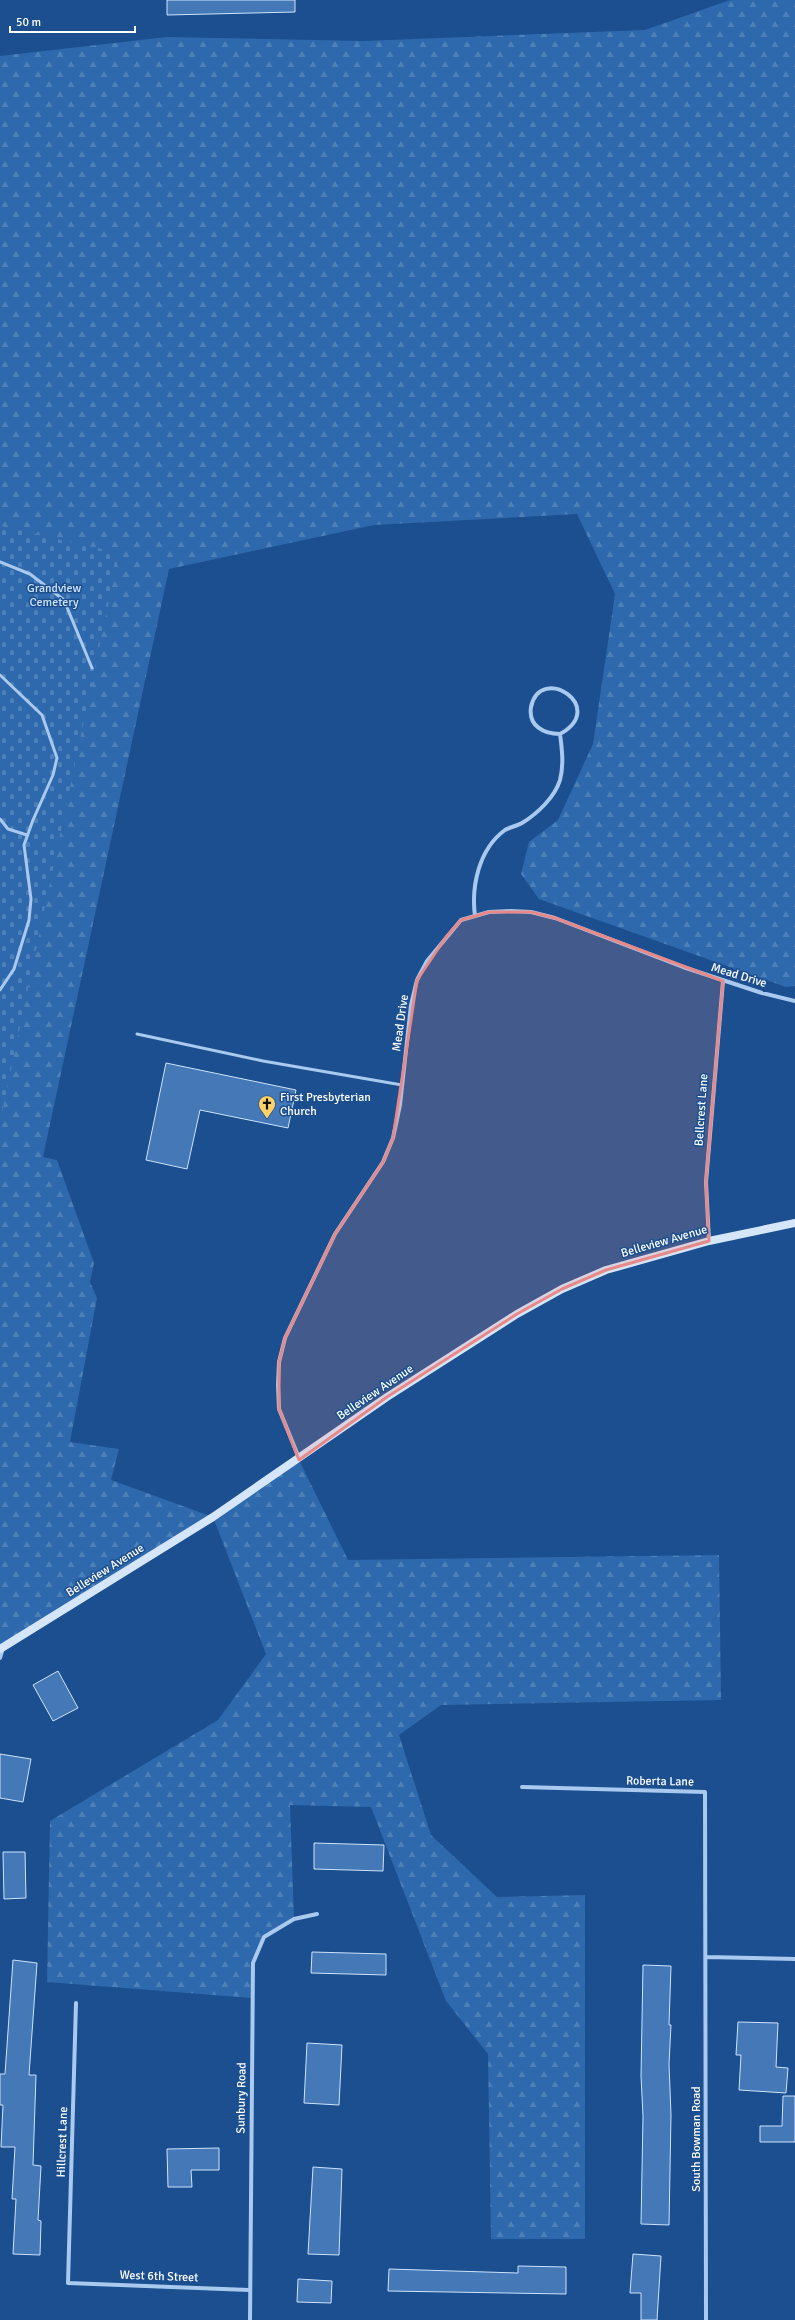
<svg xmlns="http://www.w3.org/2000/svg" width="795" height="2320" font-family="Signika,sans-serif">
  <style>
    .forest { fill: url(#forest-firs) }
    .cemetery { fill: url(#cemetery-stones) }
    .building { fill: #4478b7; stroke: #cfe3fa }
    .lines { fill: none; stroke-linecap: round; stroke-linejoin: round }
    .lane { stroke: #a9c9ee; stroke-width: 3 }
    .street { stroke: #a9c9ee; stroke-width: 4 }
    .secondary { stroke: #d6e6fa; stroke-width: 8 }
    .marked { fill: #e88989; fill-opacity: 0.2; stroke: #e88989; stroke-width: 3; stroke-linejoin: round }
    .labels { text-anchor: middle; stroke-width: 3; stroke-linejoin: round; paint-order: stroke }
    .park-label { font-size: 12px; fill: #cfe3fa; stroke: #1b4f8f }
    .street-label { font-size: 12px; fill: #fff; stroke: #1b4f8f }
    .poi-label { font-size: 12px; fill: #fff; stroke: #1b4f8f; text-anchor: start }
  </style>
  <defs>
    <pattern id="forest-firs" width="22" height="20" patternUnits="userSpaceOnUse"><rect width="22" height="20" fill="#2e69ad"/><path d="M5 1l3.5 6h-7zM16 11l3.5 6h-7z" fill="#4d80b9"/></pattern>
    <pattern id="cemetery-stones" width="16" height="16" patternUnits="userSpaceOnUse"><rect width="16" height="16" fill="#2e69ad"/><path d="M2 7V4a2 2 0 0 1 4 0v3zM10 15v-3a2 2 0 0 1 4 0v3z" fill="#4d80b9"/></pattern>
  </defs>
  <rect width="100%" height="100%" fill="#1b4f8f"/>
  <!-- forest -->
  <path class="forest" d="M730,0H795V986L786,987L539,899L521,874L529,842L558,820L593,744L615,594L577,514L374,525L169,569L43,1157L57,1160L94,1263L90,1282L97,1298L70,1442L119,1449L111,1480L213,1517L299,1460L348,1560L719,1555L721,1700L441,1705L399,1735L431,1835L497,1897L585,1895V2239H491L488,2054L446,2001L371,1807L290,1805L294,1919L264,1937L253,1963L252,1998L47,1982L50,1821L218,1720L266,1654L213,1517L0,1647V56L167,37L363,41L645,30Z"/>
  <!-- cemetery -->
  <path class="cemetery" d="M0,526L119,553L0,1122Z"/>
  <!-- building -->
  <path class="building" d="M167,0H295V12L167,15Z
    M166,1063L296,1090L288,1128L200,1110L187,1169L146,1160Z
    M58,1671L78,1708L53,1721L33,1685Z
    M0,1754L31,1759L23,1802L0,1798Z
    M314,1843L384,1845L383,1871L314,1869Z
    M3,1852H25L26,1898L4,1899Z
    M312,1952L386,1954V1975L311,1973Z
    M13,1960L37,1963L29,2075H36L33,2165L41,2166L38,2220L41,2221L40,2255L13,2254L16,2199H12L15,2147H1L3,2105H0V2074H5Z
    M643,1965L671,1966L669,2025H671L669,2064L671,2115L669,2225L641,2224L643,2116L641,2076Z
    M738,2022L778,2023L776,2067L788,2068L786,2093L739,2090L741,2055H736Z
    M307,2043L342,2045L339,2105L304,2103Z
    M783,2096H795V2142H760V2126H782Z
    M219,2148V2170H191L192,2187H168L167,2149Z
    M313,2167L342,2169L339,2255L308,2254Z
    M633,2254L661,2256L657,2320H641V2293H630Z
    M518,2266L566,2267V2294L388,2291L389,2269L518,2273Z
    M298,2279L332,2281L331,2303L297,2302Z"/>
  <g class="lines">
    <!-- lane -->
    <path class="lane" d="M0,562L30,574L64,600L92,668
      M0,675L42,715L57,758L53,775L33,820L24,845L31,899L29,920L14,969L0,990
      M0,819L8,829L27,835
      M137,1034L263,1061L402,1085"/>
    <!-- street -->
    <path class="street" d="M475,916C471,886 479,849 505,830C510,827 517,826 522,823C537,814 555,797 560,780C564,765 562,749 560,734C609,707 540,663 531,707C528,726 544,734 560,734
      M709,1241L706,1182L723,981
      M299,1458L279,1409L278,1385L279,1362L285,1338L335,1234L383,1162L393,1138L400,1105L411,1005L417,980L427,961L461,920L489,912L511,911L531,912L555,918L683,967L762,993L795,1001
      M0,1658L3,1648
      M522,1787L705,1792L706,2320
      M707,1957L795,1959
      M76,2003L68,2283L249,2290
      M250,2320L253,1963L264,1937L294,1919L317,1914"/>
    <!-- secondary -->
    <path class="secondary" d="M0,1649L213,1517L387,1397L517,1314L562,1289L606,1270L709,1241L795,1223"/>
  </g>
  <!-- marked area -->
  <path class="marked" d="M489,912H531L555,918L723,981L706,1182L709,1241L606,1270L562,1289L517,1314L387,1397L299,1460L279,1409V1362L285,1338L335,1234L383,1162L393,1138L417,980L446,937L461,920Z"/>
  <!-- icons -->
  <defs>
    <g id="church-pin" transform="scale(0.9)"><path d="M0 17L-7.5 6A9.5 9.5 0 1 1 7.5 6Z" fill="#ffd166" stroke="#1b4f8f"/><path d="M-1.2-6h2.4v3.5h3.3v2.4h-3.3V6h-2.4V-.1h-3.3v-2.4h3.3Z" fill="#111"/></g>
  </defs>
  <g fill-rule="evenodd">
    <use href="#church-pin" x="267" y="1104"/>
  </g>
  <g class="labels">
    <!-- park labels -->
    <g class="park-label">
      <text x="54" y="592">Grandview<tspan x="54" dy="14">Cemetery</tspan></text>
    </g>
    <!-- street labels -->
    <g class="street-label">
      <text transform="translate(739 975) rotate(17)" y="4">Mead Drive</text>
      <text transform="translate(400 1023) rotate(-82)" y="4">Mead Drive</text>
      <text transform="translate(701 1110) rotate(-86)" y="4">Bellcrest Lane</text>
      <text transform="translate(664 1241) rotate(-16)" y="4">Belleview Avenue</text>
      <text transform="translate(375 1392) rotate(-34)" y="4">Belleview Avenue</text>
      <text transform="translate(105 1570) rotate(-32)" y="4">Belleview Avenue</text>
      <text transform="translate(660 1781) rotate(1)" y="4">Roberta Lane</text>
      <text transform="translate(241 2098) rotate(-89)" y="4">Sunbury Road</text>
      <text transform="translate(696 2139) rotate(-90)" y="4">South Bowman Road</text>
      <text transform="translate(62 2142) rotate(-88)" y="4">Hillcrest Lane</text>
      <text transform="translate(159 2276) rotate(2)" y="4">West 6th Street</text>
    </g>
    <!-- poi labels -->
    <g class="poi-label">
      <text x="280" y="1101">First Presbyterian<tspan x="280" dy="14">Church</tspan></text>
    </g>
  </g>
  <!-- scale -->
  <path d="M10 26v6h125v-6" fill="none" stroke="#ffffff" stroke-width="2"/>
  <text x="16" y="26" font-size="12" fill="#ffffff" stroke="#1b4f8f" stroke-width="3" paint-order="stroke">50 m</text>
</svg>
